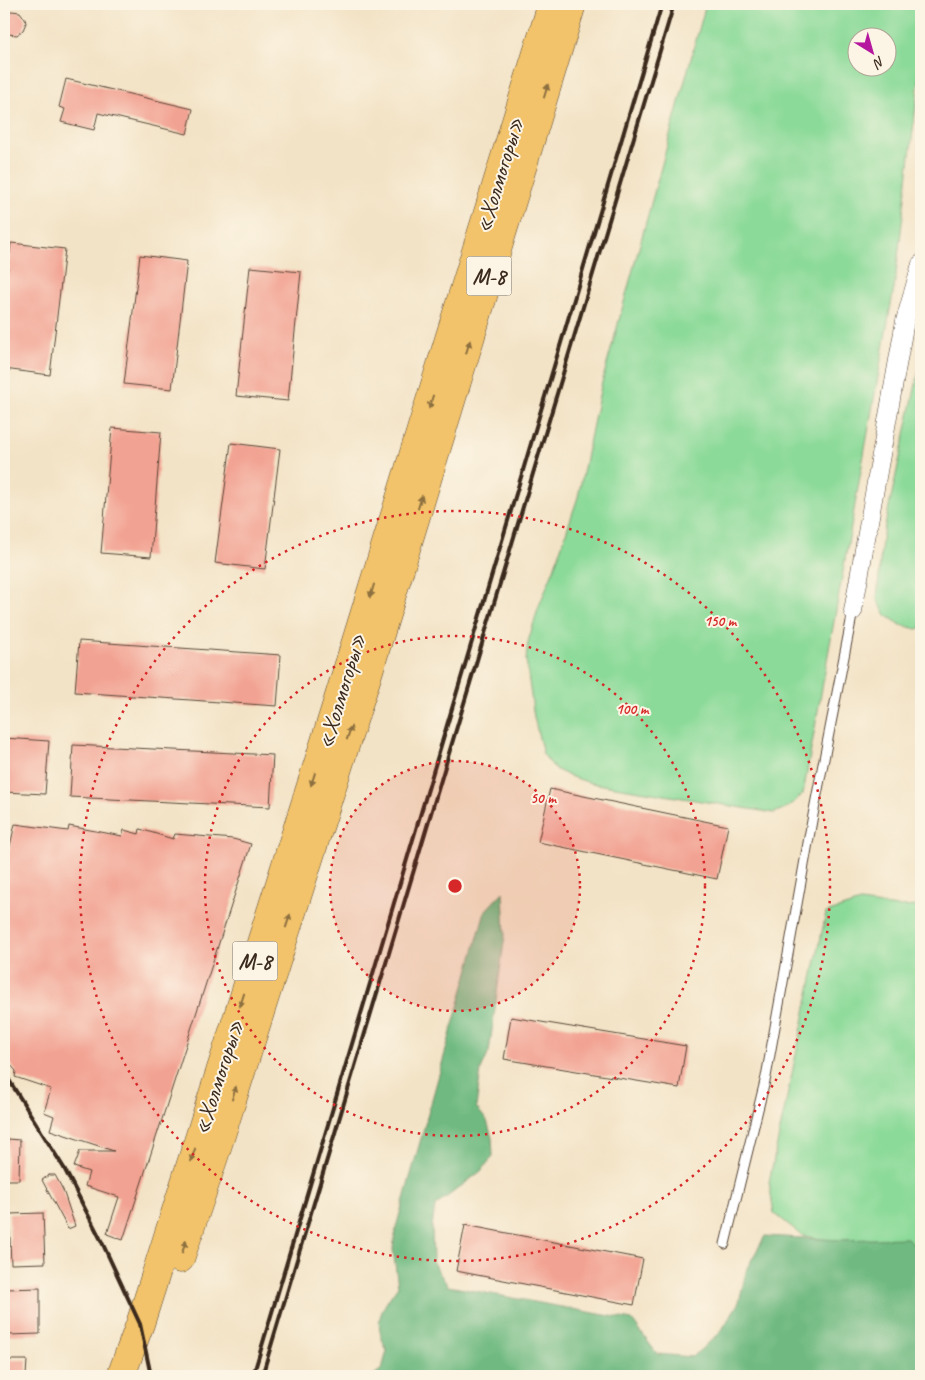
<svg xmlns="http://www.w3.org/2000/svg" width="925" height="1380" font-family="Caveat,sans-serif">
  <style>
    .green { fill: #8bda99; stroke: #63825c; fill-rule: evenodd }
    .forest { fill: #70ba81; stroke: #567250 }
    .building { fill: #f2a292 }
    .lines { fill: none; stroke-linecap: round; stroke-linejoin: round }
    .service-casing { stroke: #574637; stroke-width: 11 }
    .minor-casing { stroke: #574637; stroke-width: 19 }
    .trunk-casing { stroke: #574637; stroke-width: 29 }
    .service { stroke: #fff; stroke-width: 9 }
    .minor { stroke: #fff; stroke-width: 18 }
    .trunk { stroke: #f2c36a; stroke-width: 28 }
    .rail { stroke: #3b2a1e; stroke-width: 4 }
    .oneway { fill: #8d6f40 }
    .ring { fill: none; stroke: #d62828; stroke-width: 2.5; stroke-dasharray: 2.5 5 }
    .labels { text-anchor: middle; stroke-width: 4; stroke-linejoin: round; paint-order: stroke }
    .shield { fill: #fcf5e5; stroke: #75675a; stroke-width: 1 }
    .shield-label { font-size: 22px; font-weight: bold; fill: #3b2a1e }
    .street-label { font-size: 24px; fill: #3b2a1e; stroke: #fcf5e5 }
    .centre { fill: #d62828; stroke: #fcf5e5; stroke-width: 2.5 }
    .ring-label { font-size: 15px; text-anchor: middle; font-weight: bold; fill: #d62828; stroke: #fcf5e5; stroke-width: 4; stroke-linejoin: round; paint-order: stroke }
  </style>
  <rect width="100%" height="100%" fill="#fcf5e5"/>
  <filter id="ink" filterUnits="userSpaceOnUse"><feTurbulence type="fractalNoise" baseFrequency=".02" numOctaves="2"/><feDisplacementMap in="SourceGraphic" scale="10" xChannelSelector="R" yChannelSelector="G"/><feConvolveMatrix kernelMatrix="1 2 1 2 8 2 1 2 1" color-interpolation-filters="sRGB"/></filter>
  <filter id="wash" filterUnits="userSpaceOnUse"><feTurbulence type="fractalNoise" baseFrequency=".0096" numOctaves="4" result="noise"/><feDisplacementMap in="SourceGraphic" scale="20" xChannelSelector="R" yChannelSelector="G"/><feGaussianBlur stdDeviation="1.12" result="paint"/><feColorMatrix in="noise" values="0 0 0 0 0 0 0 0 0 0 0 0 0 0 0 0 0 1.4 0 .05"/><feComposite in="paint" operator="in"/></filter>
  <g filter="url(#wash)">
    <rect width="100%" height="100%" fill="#f3e3c6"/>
    <!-- green -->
    <path class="green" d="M706,4H921V63L895,282L803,794L790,806L774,813L591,783L572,777L555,769L543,754L534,717L526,660L528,642L539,606L554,569L578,497L601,386ZM858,38H888V68H858Z
      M921,361V628L917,629L901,625L886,615L877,599L882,539Z
      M860,902L898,907L921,906V1240L911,1244L841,1242L803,1236L774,1213L769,1182L826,913Z"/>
    <!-- forest -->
    <path class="forest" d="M503,892L505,935L489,1052L481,1070L476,1107L487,1121L492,1138L493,1156L481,1171L435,1206L432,1226L433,1263L448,1286L632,1320L657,1354L692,1357L720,1333L739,1302L747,1268L765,1236L841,1240L907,1238L921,1250V1376H372L382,1369L387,1351C373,1321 379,1312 398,1286L393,1249L395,1231L485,911Z"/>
    <g id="blocks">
      <!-- building -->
      <path class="building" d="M12,11L20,12L25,19L26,23L23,30L17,35L8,34L4,31V14Z
        M66,79L193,109L187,134L98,113L94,130L61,122L65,109L59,107Z
        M11,243L65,249L50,375L4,369V301Z
        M140,255L187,261L172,389L124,384Z
        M250,267L301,272L288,401L236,396Z
        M112,428L161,432L151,557L101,553Z
        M231,443L280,449L265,569L215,563Z
        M79,641L281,655L277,706L75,692Z
        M4,738L49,741L45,794L4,792Z
        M73,745L273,755L270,807L70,797Z
        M550,789L728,826L717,879L538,842Z
        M15,824L68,831L69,826L122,836L124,830L139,834L140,829L173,839L175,834L233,839L251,844L123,1240L107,1234L119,1197L85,1186L89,1172L74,1167L80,1151H114L50,1130L54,1116L44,1112L51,1089L15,1077L16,1071L4,1057V872Z
        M511,1017L686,1046L679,1088L504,1059Z
        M8,1139L20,1140L19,1180H6Z
        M49,1175H55L63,1190L75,1226L68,1229L42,1180Z
        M43,1213L45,1263L11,1264L9,1214Z
        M465,1225L643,1259L634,1305L456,1271Z
        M40,1288V1334L7,1335L6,1289Z
        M4,1360H27L26,1376H4Z"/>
    </g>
  </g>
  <g filter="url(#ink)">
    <use href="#blocks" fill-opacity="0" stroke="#574637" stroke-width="1"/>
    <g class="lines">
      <!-- service casing -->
      <g class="service-casing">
        <path id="service" d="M725,1244L766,1077L813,815L853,611"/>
      </g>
      <!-- minor casing -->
      <g class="minor-casing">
        <path id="minor" d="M853,611L905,321L921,264"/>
      </g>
      <!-- trunk casing -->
      <g class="trunk-casing">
        <path id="trunk" d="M180,1259L214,1157L367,677L572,4
          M121,1376L140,1324L333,716L552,4"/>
      </g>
      <!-- service -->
      <use href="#service" class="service"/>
      <!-- minor -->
      <use href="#minor" class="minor"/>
      <!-- trunk -->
      <use href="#trunk" class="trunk"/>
      <!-- rail -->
      <path class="rail" d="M4,1072L64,1168L100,1238L140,1324L151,1376
        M253,1376L662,4
        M262,1376L674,4"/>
    </g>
    <!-- one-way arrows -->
    <defs><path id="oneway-solid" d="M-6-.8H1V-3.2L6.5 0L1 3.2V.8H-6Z" transform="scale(1.25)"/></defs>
    <g class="oneway">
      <use href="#oneway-solid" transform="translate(546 91) rotate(-73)"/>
      <use href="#oneway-solid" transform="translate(468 347) rotate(-73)"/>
      <use href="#oneway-solid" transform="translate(431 402) rotate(107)"/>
      <use href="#oneway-solid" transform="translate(420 502) rotate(-73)"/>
      <use href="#oneway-solid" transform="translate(372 591) rotate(107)"/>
      <use href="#oneway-solid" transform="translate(349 733) rotate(-72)"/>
      <use href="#oneway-solid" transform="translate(313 779) rotate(108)"/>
      <use href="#oneway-solid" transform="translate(288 921) rotate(-72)"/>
      <use href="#oneway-solid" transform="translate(242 1000) rotate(108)"/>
      <use href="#oneway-solid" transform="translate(234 1093) rotate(-73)"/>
      <use href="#oneway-solid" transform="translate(193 1155) rotate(108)"/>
      <use href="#oneway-solid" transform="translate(184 1247) rotate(-71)"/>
    </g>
  </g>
  <!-- distance rings -->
  <circle cx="455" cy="886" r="125" fill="#d62828" fill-opacity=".12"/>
  <g class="ring">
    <circle cx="455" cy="886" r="125"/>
    <circle cx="455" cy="886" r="250"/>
    <circle cx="455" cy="886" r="375"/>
  </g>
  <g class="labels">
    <!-- shield labels -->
    <g class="shield">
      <rect x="466.5" y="256.5" width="45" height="39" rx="4"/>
      <rect x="232.5" y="941.5" width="45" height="39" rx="4"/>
    </g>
    <g class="shield-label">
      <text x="489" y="284">М-8</text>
      <text x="255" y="969">М-8</text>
    </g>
    <!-- street labels -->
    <g class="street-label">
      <text transform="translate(499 175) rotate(-73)" y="8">«Холмогоры»</text>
      <text transform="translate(341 691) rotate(-73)" y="8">«Холмогоры»</text>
      <text transform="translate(218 1077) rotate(-72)" y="8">«Холмогоры»</text>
    </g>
  </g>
  <circle cx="455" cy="886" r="8" class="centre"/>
  <g class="ring-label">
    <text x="720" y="626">150 m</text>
    <text x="632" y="714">100 m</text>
    <text x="543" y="803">50 m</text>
  </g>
  <!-- margin -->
  <rect width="925" height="1380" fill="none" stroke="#fcf5e5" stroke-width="20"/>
  <!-- north arrow -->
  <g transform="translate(872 52) rotate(143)"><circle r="24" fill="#fcf5e5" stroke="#afa495"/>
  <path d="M0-4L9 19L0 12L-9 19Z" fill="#b5179e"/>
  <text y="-8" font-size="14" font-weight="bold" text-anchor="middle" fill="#3b2a1e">N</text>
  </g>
</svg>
